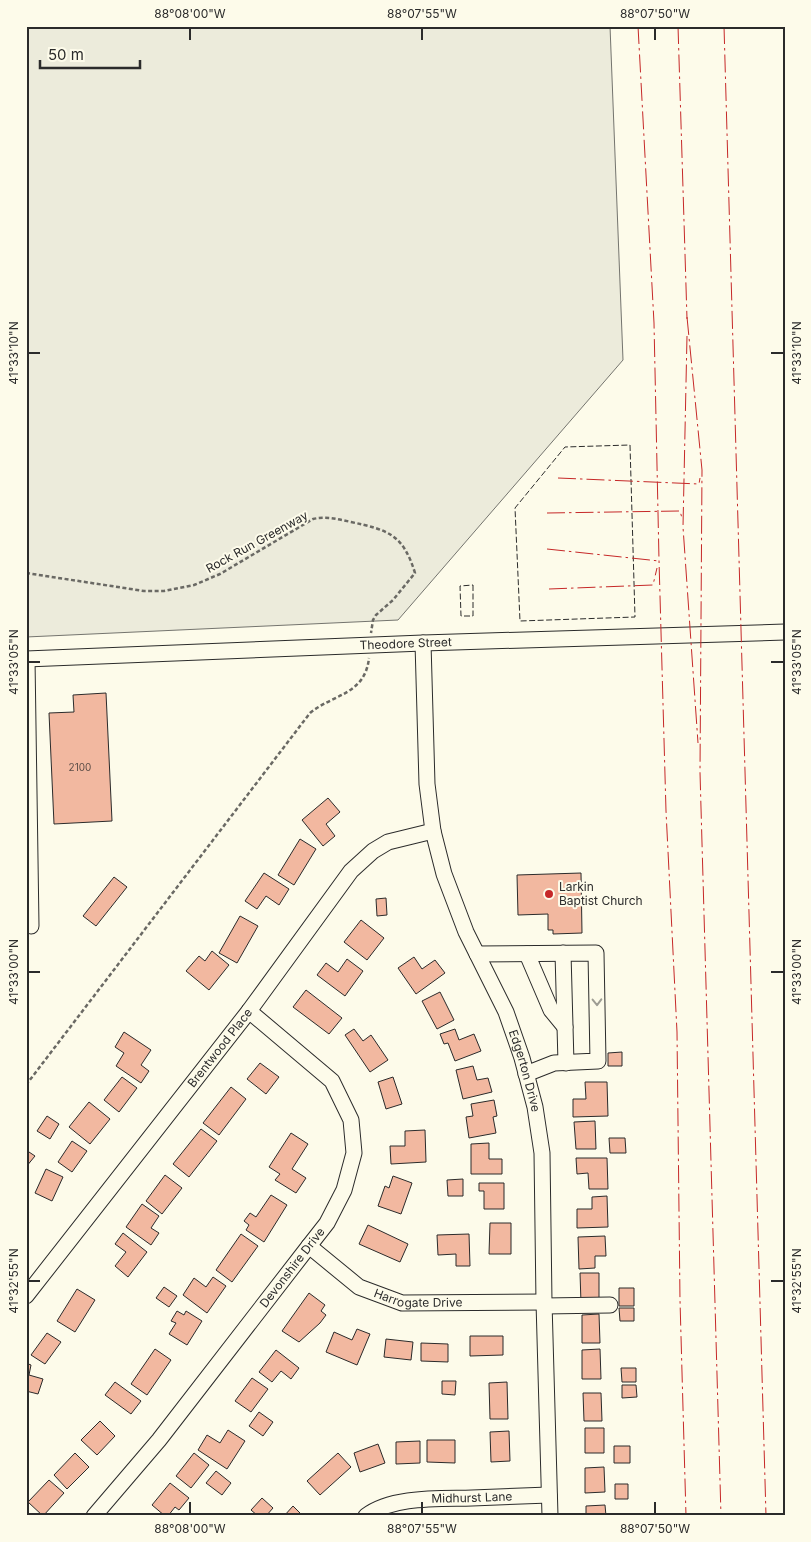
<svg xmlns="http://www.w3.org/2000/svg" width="811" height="1542" font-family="Inter,sans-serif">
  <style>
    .green { fill: #ecebdb; stroke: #74746e }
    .building { fill: #f2b8a0; stroke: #2b2b2b }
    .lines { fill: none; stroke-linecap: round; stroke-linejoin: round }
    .minor-casing { stroke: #2b2b2b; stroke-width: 17 }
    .path { stroke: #6a6964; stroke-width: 2.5; stroke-dasharray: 4 2.5; stroke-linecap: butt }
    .minor { stroke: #fdfbea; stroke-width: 15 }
    .fence { stroke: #2b2b2b; stroke-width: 1; stroke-dasharray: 6 2.5; stroke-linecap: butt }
    .power { stroke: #c62828; stroke-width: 1; stroke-dasharray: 18 4 2.5 4; stroke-linecap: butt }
    .oneway { stroke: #9e9d94 }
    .ticks { fill: none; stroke: #2b2b2b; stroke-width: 2 }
    .poi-dot { fill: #c62828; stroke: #fdfbea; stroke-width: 2 }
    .labels { text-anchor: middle; stroke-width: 4; stroke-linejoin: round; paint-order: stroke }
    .number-label { font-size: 10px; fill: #5d4e48 }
    .street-label { font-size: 12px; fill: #2b2b2b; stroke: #fdfbea }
    .poi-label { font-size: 12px; fill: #2b2b2b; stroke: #fdfbea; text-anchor: start }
    .neatline { fill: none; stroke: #2b2b2b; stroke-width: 2 }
    .ticks-label { font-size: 12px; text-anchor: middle; fill: #2b2b2b }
  </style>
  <rect width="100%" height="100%" fill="#fdfbea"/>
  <!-- green -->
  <path class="green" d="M26,26H610L623,360L398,620L26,637Z"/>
  <!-- building -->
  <path class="building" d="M106,693L112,821L54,824L49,713L74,712L73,695Z
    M328,798L340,812L326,824L335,836L323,846L302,820Z
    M300,839L316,849L294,885L278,875Z
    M264,873L289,889L279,905L266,896L257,909L245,901Z
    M581,873L582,933L553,934V930H548V914L518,915L517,875Z
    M114,877L127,887L96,926L83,916Z
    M386,898L387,915L377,916L376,899Z
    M240,916L258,926L237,963L219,953Z
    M361,920L384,938L367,960L344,942Z
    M212,951L229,965L209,990L186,971L199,956L205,961Z
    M414,957L422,969L435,960L445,973L416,994L398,968Z
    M347,959L363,971L345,996L317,975L326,963L338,972Z
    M306,990L342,1018L329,1034L293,1007Z
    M440,992L454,1020L437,1029L422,1001Z
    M354,1029L363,1041L371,1035L388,1060L370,1072L345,1035Z
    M455,1029L459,1040L474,1034L481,1051L455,1061L448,1043L444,1044L440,1034Z
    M124,1032L151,1050L141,1065L149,1071L141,1083L116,1066L124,1053L115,1047Z
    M622,1052V1066H608V1053Z
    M260,1063L279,1077L266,1094L247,1079Z
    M473,1066L477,1080L488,1078L492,1092L463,1099L456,1070Z
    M122,1077L137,1088L119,1112L104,1100Z
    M393,1077L402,1104L386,1109L378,1082Z
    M585,1082H607L608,1116L573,1117V1099H586Z
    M231,1087L246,1099L219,1135L203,1123Z
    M494,1100L497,1116L493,1117L496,1133L469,1138L466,1117L473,1116L471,1104Z
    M89,1102L110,1119L90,1144L69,1127Z
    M47,1116L59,1124L50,1139L37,1131Z
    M595,1121L596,1149H576L574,1122Z
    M201,1129L217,1141L189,1177L173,1164Z
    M425,1130L426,1162L391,1164L390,1146H405V1131Z
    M291,1133L308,1144L292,1169L306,1178L296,1193L275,1180L280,1174L269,1167Z
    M609,1138H625L626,1153H610Z
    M72,1141L87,1151L72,1172L58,1162Z
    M489,1143V1159H502V1174H471V1144Z
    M26,1150L35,1156L26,1167Z
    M576,1158H607L608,1189H589L588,1173L577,1174Z
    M46,1169L63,1177L52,1201L35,1193Z
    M165,1175L182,1188L162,1214L146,1201Z
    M393,1176L412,1183L401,1214L378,1206L385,1186L389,1188Z
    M463,1179V1196H448L447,1180Z
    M479,1183H504V1209H484V1191H479Z
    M271,1195L287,1205L264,1242L246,1230L249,1225L244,1221L250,1213L256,1217Z
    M607,1196L608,1227L577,1228V1209H592V1197Z
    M142,1204L159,1216L151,1228L159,1233L151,1245L126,1227Z
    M490,1223H511V1254H489Z
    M368,1225L408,1244L400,1262L359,1244Z
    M123,1233L147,1252L128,1277L115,1266L126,1252L115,1244Z
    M241,1234L258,1246L232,1282L216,1270Z
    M469,1234L470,1266H456V1254L438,1255L437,1235Z
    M605,1236L606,1256H595V1268L579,1269L578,1237Z
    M580,1273H599V1303H581Z
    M213,1277L226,1286L207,1313L183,1295L194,1278L206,1287Z
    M164,1287L177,1296L169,1307L156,1298Z
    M619,1288H634V1306H619Z
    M77,1289L95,1300L75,1332L57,1321Z
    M309,1293L325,1305L321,1311L326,1315L320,1323L299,1342L282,1331Z
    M619,1308H634V1321H620Z
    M177,1311L184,1315L186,1311L202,1321L187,1345L169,1334L176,1323L171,1321Z
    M599,1314L600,1343H582V1315Z
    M357,1329L370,1334L357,1365L326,1352L334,1332L352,1340Z
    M47,1333L61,1342L45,1364L31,1355Z
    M470,1336H503V1355L470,1356Z
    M386,1339L413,1342L411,1360L384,1357Z
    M421,1343L448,1344V1362L421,1361Z
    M155,1349L171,1360L147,1395L131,1384Z
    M600,1349L601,1379H582V1350Z
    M276,1350L299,1368L291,1379L281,1371L272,1382L259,1372Z
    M26,1363L31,1365L29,1375L43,1379L38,1394L26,1391Z
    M621,1368H636V1382H622Z
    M252,1378L268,1389L251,1412L235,1401Z
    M442,1381H456L455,1395L442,1394Z
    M115,1382L141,1401L131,1414L105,1395Z
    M507,1382L508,1419H490L489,1383Z
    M622,1385H636L637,1397L622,1398Z
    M583,1393H601L602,1421H584Z
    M259,1412L273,1422L263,1436L249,1426Z
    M100,1421L115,1436L97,1455L81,1440Z
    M585,1428H604V1453H585Z
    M228,1430L245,1441L227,1469L198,1450L207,1435L220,1443Z
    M509,1431L510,1461L491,1462L490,1432Z
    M427,1440H455V1463L427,1462Z
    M420,1441V1463L396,1464V1442Z
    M378,1444L385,1463L360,1472L354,1453Z
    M614,1446H630V1463H614Z
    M75,1453L89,1467L67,1489L54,1475Z
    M194,1453L209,1465L191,1488L176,1476Z
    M338,1453L351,1467L320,1495L307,1481Z
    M604,1467L605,1492L585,1493V1468Z
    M216,1471L231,1483L222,1495L206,1483Z
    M49,1480L64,1493L43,1516L28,1502Z
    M170,1483L189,1498L179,1510L175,1507L168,1516H165L152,1505Z
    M615,1484H628V1499H615Z
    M262,1498L273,1508L266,1516H258L251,1510Z
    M605,1505L606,1516H586V1506Z
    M293,1506L303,1516H284Z"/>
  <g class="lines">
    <!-- minor casing -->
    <g class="minor-casing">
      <g id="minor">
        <path id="s1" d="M423,643L427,784L433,831L444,874L466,932L506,1012L522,1058L535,1107L542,1153L544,1302L550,1516"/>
        <path id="s2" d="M26,659L423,643L785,632"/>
        <path d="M27,659L31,926"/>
        <path d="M563,953L566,1063"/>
        <path d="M477,954L596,953L598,1061L554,1063L526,1074"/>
        <path d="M527,954L551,1010L565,1027"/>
        <path id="s3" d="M309,1246L359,1287L402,1303L544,1302"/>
        <path id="s4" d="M26,1296L249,1011L351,871L373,851L388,842L433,831"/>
        <path d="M544,1306L610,1305"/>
        <path id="s5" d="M94,1516L159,1440L309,1246L327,1223L344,1190L354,1153L351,1120L332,1081L249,1011"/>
        <path id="s6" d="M366,1516C392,1496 440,1499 472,1498C498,1497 524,1496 549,1495"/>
      </g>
    </g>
    <!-- path -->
    <path class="path" d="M26,573L144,591H164L194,585L220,574L313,519C326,516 338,519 351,522C388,530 403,534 415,573L393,600L376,615L373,620L371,633
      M26,1085L310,713C333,694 365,695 369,658"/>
    <!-- minor -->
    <use href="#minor" class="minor"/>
    <!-- fence -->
    <path class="fence" d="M630,445L635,617L520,621L515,508L565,447Z
      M473,585V616H461L460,586Z"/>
    <!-- power -->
    <path class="power" d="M638,26L654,323L659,560L666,811L677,1032L680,1300L686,1516
      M678,26L687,319
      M724,26L766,1516
      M687,317L702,470L700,772L721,1516
      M687,336L683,527L698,743
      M558,478L699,484L700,478
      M547,513L680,511L682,518
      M547,549L659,561
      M549,589L653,585L657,568"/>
  </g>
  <!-- one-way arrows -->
  <defs><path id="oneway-chevron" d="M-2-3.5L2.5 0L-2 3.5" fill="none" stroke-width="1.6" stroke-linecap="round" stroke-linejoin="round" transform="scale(1.25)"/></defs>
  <use class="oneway" href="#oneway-chevron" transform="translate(597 1002) rotate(89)"/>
  <!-- ticks -->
  <path class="ticks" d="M190,28V40M422,28V40M655,28V40M28,353H40M771,353H784M28,662H40M771,662H784M28,972H40M771,972H784M28,1281H40M771,1281H784M190,1502V1514M422,1502V1514M655,1502V1514"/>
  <!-- markers -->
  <circle class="poi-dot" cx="549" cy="894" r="5"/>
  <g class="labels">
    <!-- number labels -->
    <g class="number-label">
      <text x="80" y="771">2100</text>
    </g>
    <!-- street labels -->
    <g class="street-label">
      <text transform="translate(257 542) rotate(-29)" y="4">Rock Run Greenway</text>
      <text dy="4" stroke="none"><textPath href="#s2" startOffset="380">Theodore Street</textPath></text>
      <text dy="4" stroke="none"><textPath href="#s4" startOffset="315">Brentwood Place</textPath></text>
      <text dy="4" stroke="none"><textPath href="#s1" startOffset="446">Edgerton Drive</textPath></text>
      <text dy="4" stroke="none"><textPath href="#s5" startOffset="318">Devonshire Drive</textPath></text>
      <text dy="4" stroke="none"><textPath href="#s3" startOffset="126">Harrogate Drive</textPath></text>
      <text dy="4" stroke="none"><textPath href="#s6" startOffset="109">Midhurst Lane</textPath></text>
    </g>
    <!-- poi labels -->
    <g class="poi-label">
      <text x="559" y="891">Larkin<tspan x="559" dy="14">Baptist Church</tspan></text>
    </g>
  </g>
  <!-- border -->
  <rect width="811" height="1542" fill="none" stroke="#fdfbea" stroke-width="55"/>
  <!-- scale -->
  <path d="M40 60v8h100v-8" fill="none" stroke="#2b2b2b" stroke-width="2.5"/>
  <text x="48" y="60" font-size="15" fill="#2b2b2b" stroke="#fdfbea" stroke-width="4" paint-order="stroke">50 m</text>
  <rect x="28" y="28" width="756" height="1486" class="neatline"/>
  <g class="ticks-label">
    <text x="190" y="18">88°08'00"W</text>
    <text x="422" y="18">88°07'55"W</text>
    <text x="655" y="18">88°07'50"W</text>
    <text transform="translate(14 353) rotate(-90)" y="4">41°33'10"N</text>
    <text transform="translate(797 353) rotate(-90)" y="4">41°33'10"N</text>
    <text transform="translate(14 662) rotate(-90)" y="4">41°33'05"N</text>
    <text transform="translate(797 662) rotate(-90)" y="4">41°33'05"N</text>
    <text transform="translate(14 972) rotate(-90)" y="4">41°33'00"N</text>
    <text transform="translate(797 972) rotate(-90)" y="4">41°33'00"N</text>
    <text transform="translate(14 1281) rotate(-90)" y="4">41°32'55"N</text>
    <text transform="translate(797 1281) rotate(-90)" y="4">41°32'55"N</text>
    <text x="190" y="1533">88°08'00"W</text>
    <text x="422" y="1533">88°07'55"W</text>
    <text x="655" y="1533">88°07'50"W</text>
  </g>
</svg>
